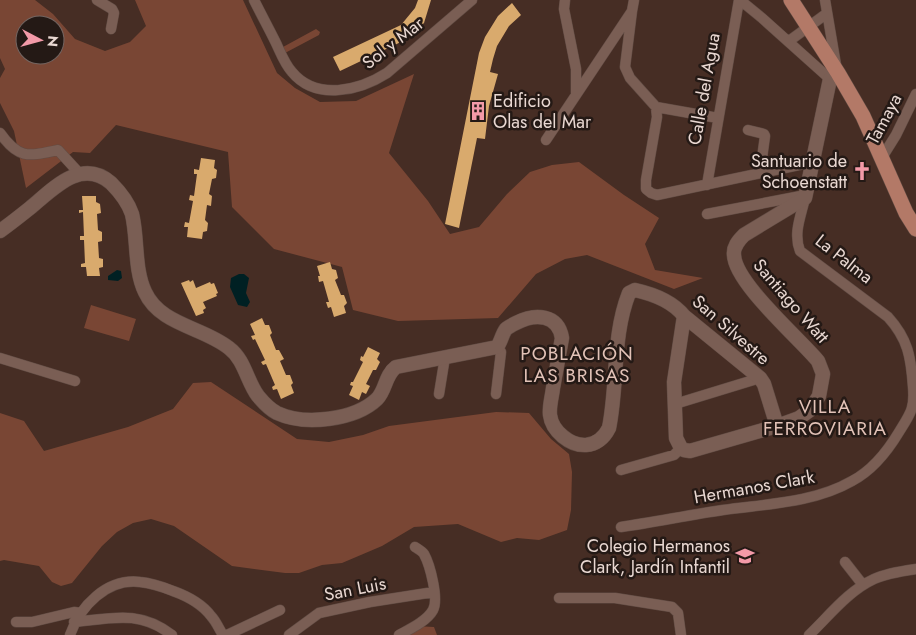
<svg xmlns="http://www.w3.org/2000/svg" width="916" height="635" font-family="Jost,sans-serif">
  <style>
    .green { fill: #794634; fill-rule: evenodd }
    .water { fill: #002023 }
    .building { fill: #d9aa6d }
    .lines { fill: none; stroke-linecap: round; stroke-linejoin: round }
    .street-casing { stroke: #614c44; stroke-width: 11 }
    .secondary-casing { stroke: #614c44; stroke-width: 15 }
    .primary-casing { stroke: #614c44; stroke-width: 16 }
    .street { stroke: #7a5e54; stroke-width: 10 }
    .secondary { stroke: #7a5e54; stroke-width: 14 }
    .primary { stroke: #b37967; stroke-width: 15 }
    .labels { text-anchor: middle; stroke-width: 5; stroke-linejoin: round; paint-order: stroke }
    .street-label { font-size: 18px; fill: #e9d8d2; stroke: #241915 }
    .poi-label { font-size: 18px; fill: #e9d8d2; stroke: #241915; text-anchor: end }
    .neighbourhood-label { font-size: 19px; letter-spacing: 1px; fill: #e2c2b7; stroke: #241915 }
  </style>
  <rect width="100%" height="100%" fill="#462d24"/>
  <!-- green -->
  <path class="green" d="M0,0H35L53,14L75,39L105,51L130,42L146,26L135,0H243L277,73L295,88L320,102L356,101L414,74L389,153L428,201L450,234L479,227L507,194L530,172L552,165L579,162L624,195L659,218L645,244L655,270L703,278L674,289L587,255L565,259L536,274L498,318L398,321L353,310L342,267L274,249L232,207L228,152L116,125L90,153L73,152L26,188L14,131L0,103V78L5,69L0,58ZM25,25H55V55H25Z
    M316,29L320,32L319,35L285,53L283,47Z
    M91,305L136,319L129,341L84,328Z
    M211,382L297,439L329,442L363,435L389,426L496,412L529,413L551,439L569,454L572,472L571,510L567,530L539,540L517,538L501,542L458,524L414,527L382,546L342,563L322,565L299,573H285L232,566L174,526L151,519L133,523L117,532L102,546L72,583L61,586L52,582L39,566L4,560L0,561V413L24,421L44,451L128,427L173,409L193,383Z
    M415,626L434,627L437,635H404Z"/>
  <!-- water -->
  <path class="water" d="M117,270L121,271L122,278L118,281L108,280V276Z
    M239,274H244L249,278L246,293L250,302L247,307L238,305L230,287L231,278Z"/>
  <!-- building -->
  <path class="building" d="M418,0H431L424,23L403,41L340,71L333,57L401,25L415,8Z
    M512,3L521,15L509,26L497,46L493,59L490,72L498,74L489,106L485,139L477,138L459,228L445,224L479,53L485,37L498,16Z
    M201,158L215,160L214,168L217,170L216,178L212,179L209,194L212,196L211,206L207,205L205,220L208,223L207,231L203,232L202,239L187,237L188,227H184L185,222L189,223L193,201L189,200L190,195L194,196L197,174H194V169L199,170Z
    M82,196H96V202L100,204L101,213L97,214L98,230L102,232V241L98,242L99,258L103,259V267L99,268L100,276H87L86,267H81V264L85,263L84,240H80V236H84L83,212L79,213V210H83Z
    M330,262L332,269L336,270L338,278L335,280L341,295H344L347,303L344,306L346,313L334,317L331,307L328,308L326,302H329L323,281L319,282L318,276H320L317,266Z
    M189,280L190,282L193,280L196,288L210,282L211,284L214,283L218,293L216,294L217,296L203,302L206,308L203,310L204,313L196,316L181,283Z
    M262,318L265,325H269L272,333L270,335L276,350H279L284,359L280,361L286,375H290L293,383L291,385L294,393L281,399L277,389L273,390L272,387L275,385L266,364L263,365L261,362L265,360L255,339L253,340L251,336L255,335L250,324Z
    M368,347L380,353L377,359L380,362L376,370H373L366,384L370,386L366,394L362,392L359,400L349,395L353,386L350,385L351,382H353L363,362L360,360L361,356L363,357Z"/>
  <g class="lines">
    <!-- street casing -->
    <g class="street-casing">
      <path id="street" d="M97,0L112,9L114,13L111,29
        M254,0C261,14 268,27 275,41C280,51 284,63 292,72C316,101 359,91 387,73L472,0
        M565,0L564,9L576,69V95
        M740,0L762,18L830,79
        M825,0L836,65
        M632,11L625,67L630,78L656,107L718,118
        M789,41L826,14
        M656,107L657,117L646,180V189L651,193L657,195L813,162
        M748,130L764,134L765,136L760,173
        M0,133C19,160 29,156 58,150L80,174
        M546,140L632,11L634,0
        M881,159L896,135L916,94
        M707,185L739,0
        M707,214L806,195
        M0,358L75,381
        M439,394L445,357
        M496,394L501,352L497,347
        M675,404L760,378
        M621,470L674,455L681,448
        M621,527C655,522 689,515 723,510C765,504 814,503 852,481C873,470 887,452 899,432C910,414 915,409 913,387C911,357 908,339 888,317L800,251C793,233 801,216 805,198
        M845,562L863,585
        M559,598H615L672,607L678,613L681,635
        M16,622H32L74,612L81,613
        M74,622C113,618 140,610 172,635
        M70,635C80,606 107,578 140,582C152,583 163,587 173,591C187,596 202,604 211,616C216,621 219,629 223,635
        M227,635L280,610
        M289,635L319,613L370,602L434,592
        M399,635C410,629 427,621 433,610C439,599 430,565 424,554C422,551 418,549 415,547
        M809,635C829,616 848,591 874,579C887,573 902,571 916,569"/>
    </g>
    <!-- secondary casing -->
    <g class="secondary-casing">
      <path id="secondary" d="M0,231C10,224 20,216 30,208C52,190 81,157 111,183C120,192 128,202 132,214C138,239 134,269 145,292C160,325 203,327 229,348C245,360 247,382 258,396C263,402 269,409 277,413C305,426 355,420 377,399C386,390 385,375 396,367L497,347C501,342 502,334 506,329C508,327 512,325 516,323C535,313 558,314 562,338C559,355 556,371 553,388C552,397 549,406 550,415C552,431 570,446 586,445C597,444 604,438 609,428C618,384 612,336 629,293L635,290C653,294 673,302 684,316L760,378L764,384L777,426
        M684,316L674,382L676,438L681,448L684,450L690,451L777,426L799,418L810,410L819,396L823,374L818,361C799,338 735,283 734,255C733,247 738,241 744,235L805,198L830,79L838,73"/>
    </g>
    <!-- primary casing -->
    <g class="primary-casing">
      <path id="primary" d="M791,0L838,73L863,116L906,213L916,229"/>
    </g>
    <!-- street -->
    <use href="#street" class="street"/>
    <!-- secondary -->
    <use href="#secondary" class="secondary"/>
    <!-- primary -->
    <use href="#primary" class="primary"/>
  </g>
  <!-- icons -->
  <defs>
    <g id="building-bare" transform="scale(1.5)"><path d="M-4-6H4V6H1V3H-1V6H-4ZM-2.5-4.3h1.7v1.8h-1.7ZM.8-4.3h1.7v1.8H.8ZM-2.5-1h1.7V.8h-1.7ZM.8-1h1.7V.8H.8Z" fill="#f39aa8" stroke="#241915" stroke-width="2.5" paint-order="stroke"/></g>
    <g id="church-bare" transform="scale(1.5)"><path d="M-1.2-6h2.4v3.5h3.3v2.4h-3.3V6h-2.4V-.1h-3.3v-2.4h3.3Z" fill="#f39aa8" stroke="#241915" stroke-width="2.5" paint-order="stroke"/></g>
    <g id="school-bare" transform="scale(1.5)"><path d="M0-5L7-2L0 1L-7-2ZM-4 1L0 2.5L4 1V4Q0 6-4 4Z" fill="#f39aa8" stroke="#241915" stroke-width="2.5" paint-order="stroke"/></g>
  </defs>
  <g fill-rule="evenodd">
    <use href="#building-bare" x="478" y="111"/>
    <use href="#church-bare" x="862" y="171"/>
    <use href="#school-bare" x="745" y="556"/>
  </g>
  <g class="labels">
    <!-- street labels -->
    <g class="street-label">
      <text transform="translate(393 43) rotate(-38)" y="6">Sol y Mar</text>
      <text transform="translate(704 89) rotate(-80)" y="6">Calle del Agua</text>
      <text transform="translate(884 119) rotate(-62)" y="6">Tamaya</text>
      <text transform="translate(844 259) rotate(38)" y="6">La Palma</text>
      <text transform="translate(791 301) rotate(49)" y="6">Santiago Watt</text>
      <text transform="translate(731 330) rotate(41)" y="6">San Silvestre</text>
      <text transform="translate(754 487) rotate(-10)" y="6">Hermanos Clark</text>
      <text transform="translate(355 589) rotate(-11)" y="6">San Luis</text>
    </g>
    <!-- poi labels -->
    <g class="poi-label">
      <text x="493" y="107" text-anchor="start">Edificio<tspan x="493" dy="21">Olas del Mar</tspan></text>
      <text x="847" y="167">Santuario de<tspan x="847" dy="21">Schoenstatt</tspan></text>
      <text x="730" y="552">Colegio Hermanos<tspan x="730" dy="21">Clark, Jardín Infantil</tspan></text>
    </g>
    <!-- neighbourhood labels -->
    <g class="neighbourhood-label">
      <text x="577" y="360">POBLACIÓN<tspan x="577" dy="22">LAS BRISAS</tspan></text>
      <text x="825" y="413">VILLA<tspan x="825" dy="22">FERROVIARIA</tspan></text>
    </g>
  </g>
  <!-- north arrow -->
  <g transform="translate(40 40) rotate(96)"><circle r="24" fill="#241915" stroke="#736561"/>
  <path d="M0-4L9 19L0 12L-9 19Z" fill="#f39aa8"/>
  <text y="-8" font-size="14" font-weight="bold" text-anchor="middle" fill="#e9d8d2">N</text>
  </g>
</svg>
